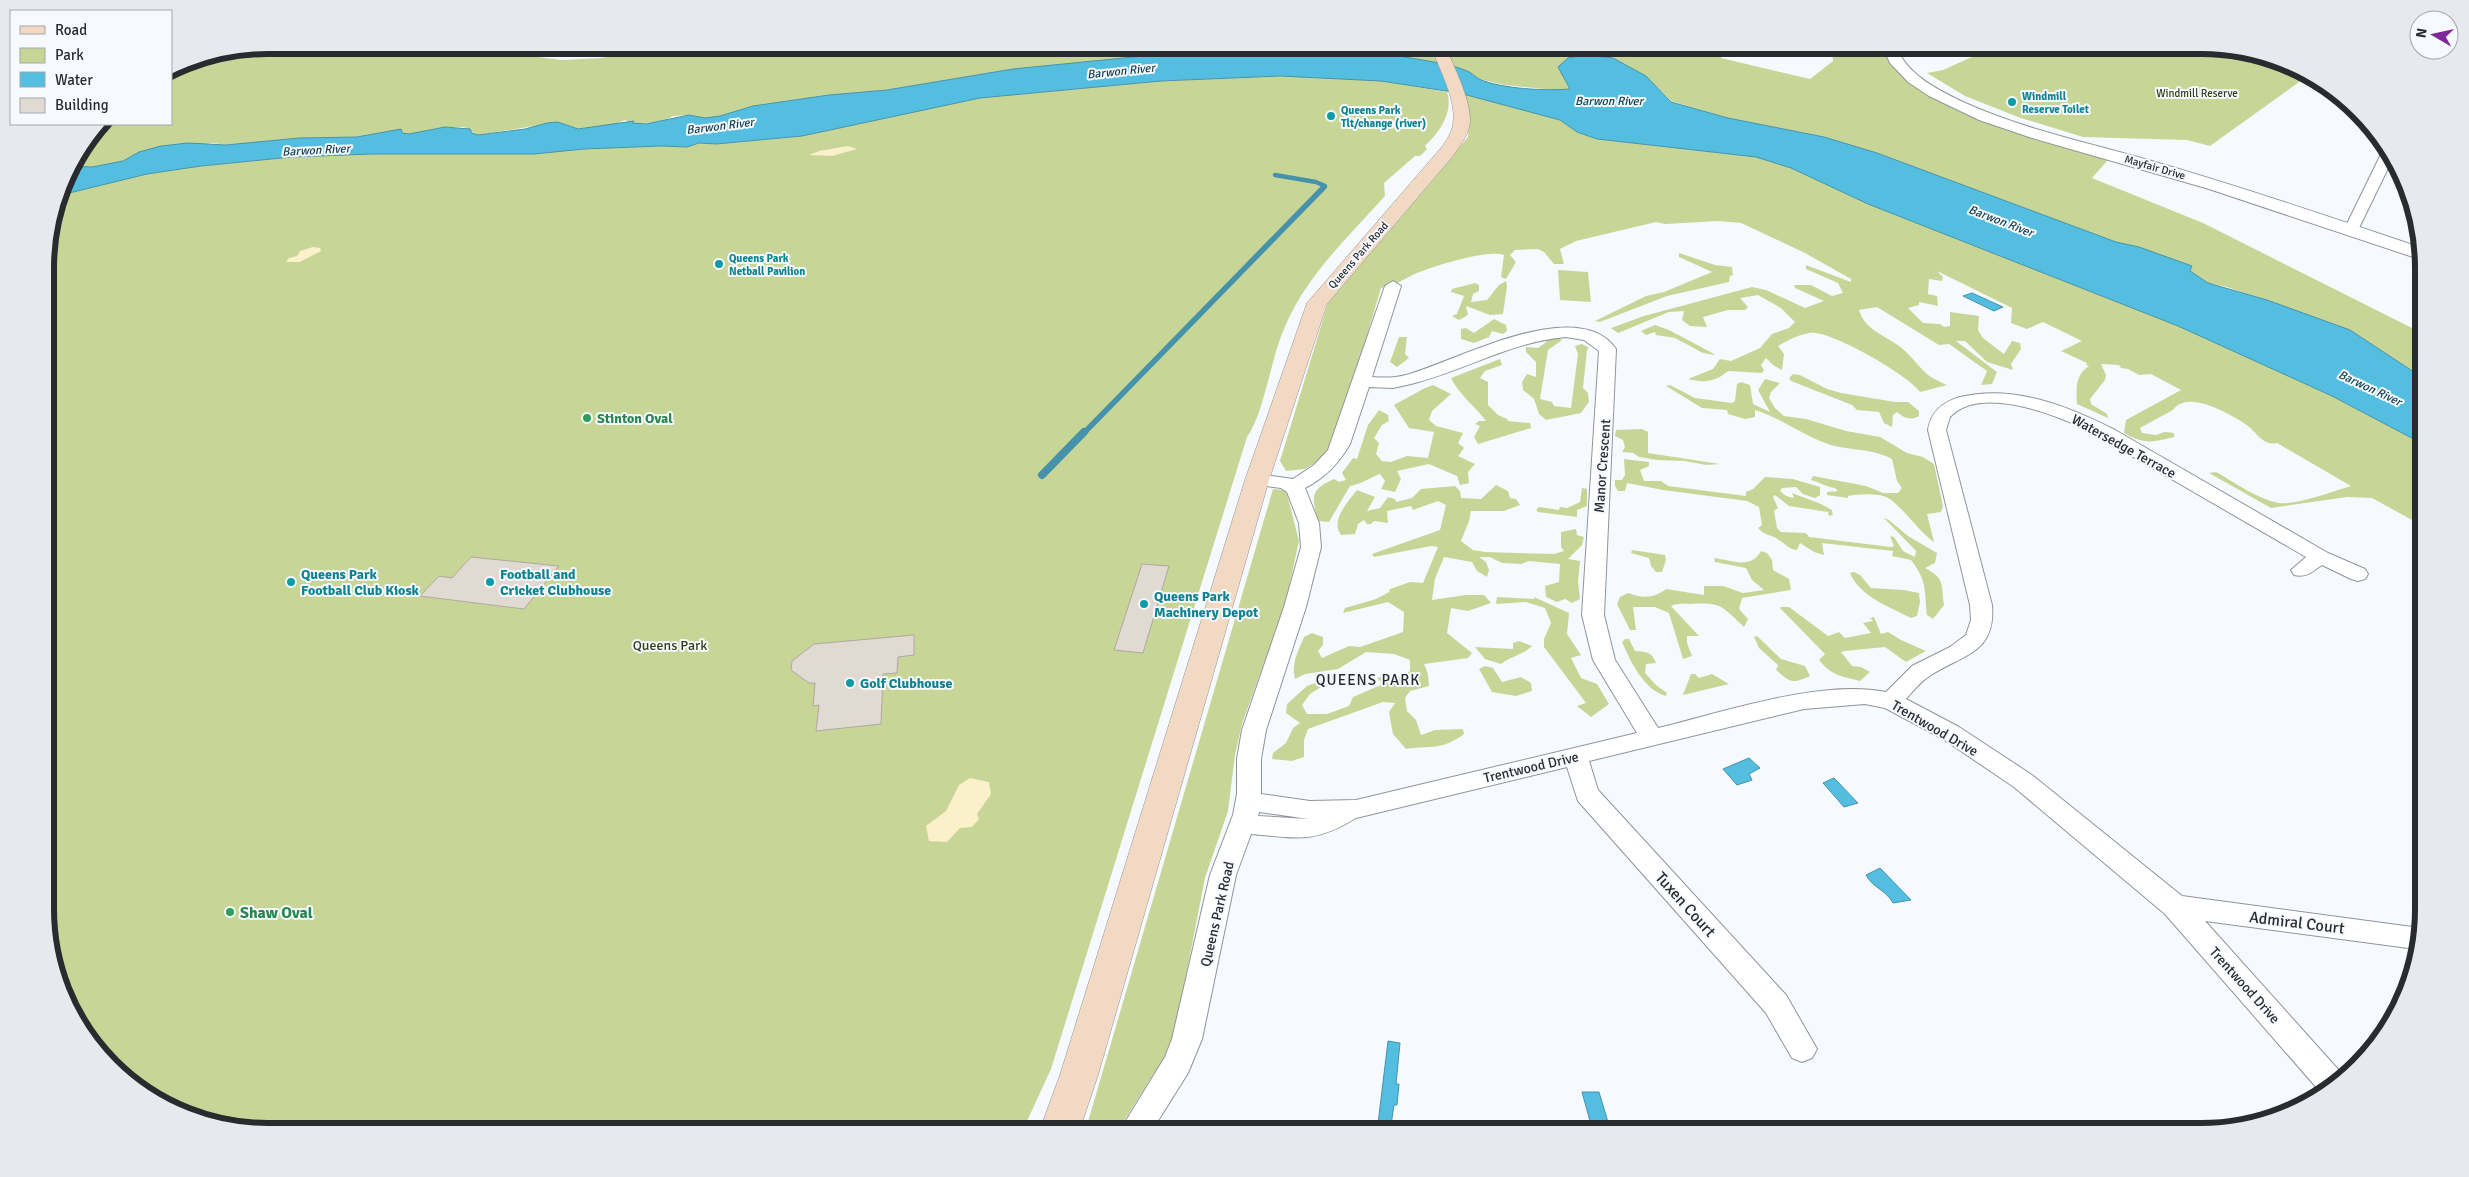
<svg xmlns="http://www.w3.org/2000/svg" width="2469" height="1177" font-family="Signika,sans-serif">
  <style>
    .green { fill: #c7d697 }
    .sand { fill: #faf0ca }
    .water { fill: #54bee0; stroke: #4792ab }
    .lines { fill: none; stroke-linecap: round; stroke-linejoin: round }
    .stream-far2 { stroke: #4792ab; stroke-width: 4.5 }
    .stream-far1 { stroke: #4792ab; stroke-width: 5.5 }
    .stream { stroke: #4792ab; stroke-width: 8 }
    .building { fill: #e1dad3; stroke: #afa8a2 }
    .minor-casing { stroke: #8f949b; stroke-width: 2 }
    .tertiary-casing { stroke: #8f949b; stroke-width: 2 }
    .secondary-casing { stroke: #8f949b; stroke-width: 1 }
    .minor { fill: #fff; fill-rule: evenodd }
    .tertiary { fill: #fff; fill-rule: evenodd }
    .secondary { fill: #f2d9c4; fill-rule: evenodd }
    .culture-dot { fill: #0f9aa8; stroke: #f6f9fe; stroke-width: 2 }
    .leisure-dot { fill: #2e9e5b; stroke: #f6f9fe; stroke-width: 2 }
    .labels { text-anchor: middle; stroke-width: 4; stroke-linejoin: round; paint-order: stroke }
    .far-park-label { font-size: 11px; fill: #353c19; stroke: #f6f9fe }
    .far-culture-label { font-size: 11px; font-weight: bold; fill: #0d838f; stroke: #f6f9fe; text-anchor: start }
    .far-street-label { font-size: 11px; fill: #292b2e; stroke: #f6f9fe }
    .far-water-label { font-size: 12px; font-style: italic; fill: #0d3d4b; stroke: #f6f9fe }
    .leisure-label { font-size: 14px; font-weight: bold; fill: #27864d; stroke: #f6f9fe; text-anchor: start }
    .street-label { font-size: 14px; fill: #292b2e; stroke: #f6f9fe }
    .culture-label { font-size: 14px; font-weight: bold; fill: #0d838f; stroke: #f6f9fe; text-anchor: start }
    .park-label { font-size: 14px; fill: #353c19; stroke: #f6f9fe }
    .neighbourhood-label { font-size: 15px; letter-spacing: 1px; fill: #292b2e; stroke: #f6f9fe }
    .near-street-label { font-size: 16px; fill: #292b2e; stroke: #f6f9fe }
    .near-leisure-label { font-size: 16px; font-weight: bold; fill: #27864d; stroke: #f6f9fe; text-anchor: start }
    .rim { fill: none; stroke: #292b2e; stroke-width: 6 }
  </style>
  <rect width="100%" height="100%" fill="#f6f9fe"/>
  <!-- green -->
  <path class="green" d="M268,45H302L351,49L427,46L475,49L562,60L601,58L669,45H1661L1666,49L1663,52L1692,54H1695L1693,49L1717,51L1721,54V58L1810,79L1833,61L1832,45H1882L1889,61L1934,98L2104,157L2107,161L2092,178L2203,223L2422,333L2423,378L2350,330L2227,287L2208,283L2190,271L2192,267L2139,247L2116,242L1877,153L1824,137L1728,118L1671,101L1646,76L1613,58L1586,55L1570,89L1555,90L1504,85L1479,79L1467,71L1387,54L1337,50L1319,52L1285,50L1219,52L1013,69L887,90L829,95L753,106L720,116L705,118L689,115L673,116L666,120L636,125L625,120L613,125L578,129L558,122L478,135L464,127H445L409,134L401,133L400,130L357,137L299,138L226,145L213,143L139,152L123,161L92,167L71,166L103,124H171V69L183,62Z
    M1998,45H2201L2287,62L2314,78L2306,77L2210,146L2187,140L2083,137L2018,117L1965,96L1927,73L1943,70Z
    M1280,76L1381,81L1447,92C1454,112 1439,133 1425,146L1427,149L1420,156H1415L1384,183L1385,196C1348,237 1305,277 1284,329C1271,358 1264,414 1247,437L1051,1069L1022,1132H268L182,1115L132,1086L91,1045L62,994L47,939L46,253L61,195L147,174L201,166L292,157L372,154H534L584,149L662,146L687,147L699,143L716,144L802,136L980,98L1161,81Z
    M1459,93L1560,120L1577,132L1597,139L1756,157L1791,168L1868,204L2178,326L2332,396L2423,444V526L2372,498L2347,497L2271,508L2209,473L2216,472C2236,483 2257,499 2279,503C2297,505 2334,491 2351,486L2277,443C2263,446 2258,434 2248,426C2234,416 2198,395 2180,404C2176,405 2175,409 2171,411C2161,417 2150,422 2140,428L2142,433L2156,435L2165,432L2174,433V437C2152,442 2145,445 2124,433L2126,420L2181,390L2151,374L2139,375L2128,369L2121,368L2119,365L2101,364L2106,375L2105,380L2090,399L2091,404L2107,414L2108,418L2077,404C2076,389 2075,375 2089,366L2086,365L2087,363L2061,351L2082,341L2043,322L2027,329L2011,323L2012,308L1937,271L1943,277L1942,281L1929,279L1928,294L1937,296L1938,306L1919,302V305L1908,308L1923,323L1940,324L1944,327L1950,326V312L1979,316L1978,330L1983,338L2004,354L2012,341L2020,343L2021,349L2011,364L2013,370L1987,362L1965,341H1956L1997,372L1992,384L1981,385L1987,371L1949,344L1939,345L1877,307L1859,310C1865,332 1891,337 1905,351C1923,368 1921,374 1947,385L1920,392C1908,375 1830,330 1810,333C1799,334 1787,341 1778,346L1784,354L1782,370L1773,365L1766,358L1761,365L1764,370L1762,373L1728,371C1715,382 1705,383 1688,379L1713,369L1720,359L1731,361L1760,348L1772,334L1789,328L1795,322L1781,308L1758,295L1740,298L1748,307L1745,310H1728L1703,317L1707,327L1690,326L1682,320L1684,311L1669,312L1618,333L1611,328L1644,316L1752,287L1766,290L1805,308L1824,301L1795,288L1794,285H1811L1832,296L1843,293L1838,283L1806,269V265L1851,282V279L1805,253L1741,223L1718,221L1665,224L1656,222L1576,241L1560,249L1564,264H1554L1544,252L1538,249L1515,250L1510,255L1516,262L1506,279L1501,277L1504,255C1487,249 1435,266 1417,273C1405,278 1395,286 1381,288L1337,437L1321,459L1305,469L1286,471L1280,461L1328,303L1338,288L1468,137L1469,112Z
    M1679,253L1715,265L1732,267L1733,275L1730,276L1729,282L1667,296L1600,322L1595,321L1646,296L1664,292L1712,272L1679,257Z
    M1558,270L1588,272L1591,302L1560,300Z
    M1506,281L1507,286L1503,314L1490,315L1466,306L1468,315L1459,320L1452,316L1457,314L1464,296L1451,292L1452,289L1475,283L1479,285V291L1473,294L1471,302L1487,300L1499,285Z
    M1494,319L1506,325L1507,331L1503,334L1492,331L1489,337L1474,343L1461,339V329L1466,328L1474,333Z
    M1655,325L1669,330L1716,355L1703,353L1675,338L1656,335L1655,332L1646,335L1641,331Z
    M1548,336H1556L1562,340L1548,350L1540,399L1552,402L1554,406L1571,408L1578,354L1575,346L1582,344L1589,348L1587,350L1583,388L1588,393L1589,402L1581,413L1546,420L1539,414L1534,399L1523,390L1522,382L1527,374L1536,377V362L1526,352V347L1538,348L1546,342Z
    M1399,337H1407L1405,354L1409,358L1397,367L1390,362Z
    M1500,359L1502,365L1485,371L1480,378L1488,382V405L1498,415L1507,419L1508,421L1530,423L1531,428L1478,444L1474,437L1480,426L1475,424L1479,421H1486C1475,406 1459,395 1451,378Z
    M1793,374L1800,375L1827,389L1841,393L1895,402H1908L1919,411V416C1910,421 1904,418 1897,412L1893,415L1892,427L1884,423L1879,412L1857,410L1852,405L1791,381L1789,378Z
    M1765,379L1780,383L1771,392L1769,398L1775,408L1784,416L1806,419L1846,431L1880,437L1907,453L1923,457L1934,464L1943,506L1941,512L1927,514L1934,542C1917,530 1905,509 1888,498C1879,493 1858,494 1848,496V498L1827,495V492L1838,491L1835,488C1826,487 1820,482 1811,480L1813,476L1866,486L1883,493H1898L1902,488L1897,481L1892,459C1872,448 1849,451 1828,444C1802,435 1781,418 1755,410V417L1745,419L1728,414L1727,410L1702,408L1666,386L1670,385L1695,398L1732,403L1735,401L1737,384L1741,382L1750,385L1753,404L1770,412L1758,390Z
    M1433,385L1451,394L1432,411L1429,420L1436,426L1463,433L1458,443L1464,448L1458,456L1475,464L1468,472L1469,483L1460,485L1457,476L1429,464L1397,471L1401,479L1395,492L1381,489L1385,481L1380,474C1369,478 1362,484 1350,486L1329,522L1318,521C1312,497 1309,490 1334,479L1339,482L1346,480L1342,473L1353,458L1357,459L1368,425L1379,410L1388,415L1389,421L1382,425L1374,438L1379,443L1376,454L1382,461L1391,462L1407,456L1428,458L1434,432L1409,428L1394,405L1425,388Z
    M1642,429L1648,432V453L1720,464L1706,465L1685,461L1657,460L1639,457L1633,453L1622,452L1625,447L1623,440L1615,436L1616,430Z
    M1624,459L1649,462V466L1640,470L1644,481H1661L1668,486L1746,496V492L1753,489L1765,477L1793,479L1820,487V495L1815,498L1803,494L1796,487L1782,488L1780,491L1786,496L1794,498L1792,493L1821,504L1832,510L1833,515L1829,516L1828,512L1789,506L1775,495L1773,497L1778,508L1774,511L1777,528L1781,532L1806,533L1809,537L1891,547L1894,546L1890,536L1894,537L1903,551L1915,557L1916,551L1884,518L1889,520L1908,536L1937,553L1935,563L1925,568C1946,579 1941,585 1944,605L1933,619L1927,615C1924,591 1928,582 1911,560L1892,556L1893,551L1822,543L1824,555L1814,552L1800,543L1797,550C1788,549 1786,544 1779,540C1771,534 1765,536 1758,528L1762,525L1759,507L1747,501L1663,490L1627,483L1625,491H1618L1615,486V480H1622L1625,475Z
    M1496,485L1508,491L1510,498L1516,499L1520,505L1504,511H1471L1469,521L1461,541L1473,550L1485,552L1554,554L1564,551L1561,547V532L1576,529L1577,535L1584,537L1582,545L1568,559L1580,561L1578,581L1580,599L1572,603L1565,599L1557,602L1546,597L1545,586L1559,582L1560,564L1529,561L1521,564L1502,563L1490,557H1479L1486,562L1489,570L1487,577L1477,571L1472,562L1444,557L1435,579L1432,600L1466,595H1484L1491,603L1468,611L1451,608L1447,633L1472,653L1468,658L1424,664L1428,674L1429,686L1410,691L1405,698L1407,711L1416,720L1421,735L1435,730L1463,729L1464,734C1441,751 1431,745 1406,749L1393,734L1389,712L1395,703L1383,702L1308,729L1304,740V757L1292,761L1272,759L1273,753L1286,743L1293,728L1300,723L1286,713L1287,704L1307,686L1318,682L1321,687L1310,694L1302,705L1307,714H1327L1349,706L1353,697L1383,684L1377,678L1386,675L1401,678L1410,671V660L1394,654L1366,652L1338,669L1305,674L1295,679C1291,664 1298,651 1304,637L1312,633L1323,637V645L1318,651L1322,658L1349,646L1360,647L1403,632L1404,612L1388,602L1343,613L1345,608L1376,599L1389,592L1390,589L1410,582L1423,583L1438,547L1431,546L1374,557L1372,554L1440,530L1446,505L1438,501L1413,510L1411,506L1387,511L1388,523L1374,521L1371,524H1367L1364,520L1358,524L1355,534L1341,535C1330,520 1348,502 1357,490L1375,497L1367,511L1380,508L1388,497L1395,499L1396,502L1412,498L1421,489L1455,486L1460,491L1461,498L1481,499Z
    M1582,488L1587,489V506L1577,510V517L1538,512L1536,510L1539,507L1559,510L1560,507L1567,508L1580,502Z
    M1273,489L1286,490L1299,541L1286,601L1242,724L1235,755L1228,811L1205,878L1173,1043L1117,1132H1085Z
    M1632,550L1665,555L1666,560L1662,572H1656L1651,566L1649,558L1631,553Z
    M1761,551L1767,553L1772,560L1773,570L1789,579L1791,590L1742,598L1739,609L1748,619L1744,627C1722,607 1723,602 1691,604C1684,604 1678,603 1671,606L1699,636H1687V643L1692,656L1683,659L1669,613L1655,607H1633L1636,630H1630L1617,604L1620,597L1628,593C1642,598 1653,599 1666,589L1704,595V586H1723L1743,593L1764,590L1752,580L1746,568L1715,562L1714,558C1731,560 1751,570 1761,551Z
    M1854,572L1860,575L1871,588L1904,590L1919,593L1920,602L1917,616L1911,618C1890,607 1860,597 1850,573Z
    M1497,597L1534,599V597L1569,613L1567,634L1581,655L1571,658L1581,678L1597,684L1609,704L1591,717L1577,706L1586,703L1544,647V639L1551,623L1545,608L1526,602L1496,604Z
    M1781,607H1789L1828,636L1839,632L1845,638L1871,633L1863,623L1873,621L1870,618L1874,617L1881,634L1888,632L1901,640L1926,651L1906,662L1885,647L1845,651L1841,652L1852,666L1861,667L1870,672L1860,681C1841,676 1832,676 1819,660L1825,654L1780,608Z
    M1757,636L1781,659L1805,666L1810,676C1792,684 1791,683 1776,670L1778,665L1759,648L1754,637Z
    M1625,639H1629L1635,651C1647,652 1652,652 1656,663L1646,664L1645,673L1656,685L1667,693L1666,696C1643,689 1631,662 1622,642Z
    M1519,641L1532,646C1523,655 1511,656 1501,664L1485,659L1475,647L1513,649V643Z
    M1485,666L1493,668L1502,682L1521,677L1531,683L1532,691L1516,696L1492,692L1479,669Z
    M1691,674H1695L1699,678L1712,674L1729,684L1683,695Z"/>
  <!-- sand -->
  <path class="sand" d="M848,146L857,149L832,156L809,155L819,151Z
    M313,247L320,248L321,251L300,262H286L289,258L297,256L300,251Z
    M970,778L989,782L991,794L977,814L979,819L972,827L960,828L947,842L929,841L926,826L946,811L959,785Z"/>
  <!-- water -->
  <path class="water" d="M1285,50C1320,54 1354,48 1388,54C1407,58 1450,63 1467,71C1471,72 1475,77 1479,79C1501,89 1546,91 1570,89L1558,67L1568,58L1586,55L1613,58L1646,76L1671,102L1728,118L1824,137L1877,153L2116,242L2139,247L2192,266L2190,271L2208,283L2267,300L2350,330L2423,378V444L2332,396L2178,326L1868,204L1791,168L1756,157L1597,139L1577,132L1560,120L1459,93L1381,81L1280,76L1161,81L980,98L802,136L716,144L699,143L687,147L661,146L584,149L534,154H372L292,157L201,166L147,174L61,195L71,166L92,167L123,161L139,152L161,146L188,143L226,145L299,138L357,137L401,129L402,133L409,134L445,127L470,129L472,133L478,135L525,129L547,123L558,122L578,129L634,121L632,123L646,124L689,115L705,118L720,116L753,106L829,95L887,90L1013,69L1174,53Z
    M1972,293L2003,307L1994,311L1963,296Z
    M1749,758L1760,768L1749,774L1752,780L1737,785L1723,769Z
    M1834,778L1858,803L1844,807L1823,783Z
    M1880,868L1911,900L1893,903C1886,890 1873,888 1866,875Z
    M1388,1041L1400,1043L1396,1084H1399L1397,1105H1394L1390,1132H1377Z
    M1582,1092H1599L1611,1132H1593Z"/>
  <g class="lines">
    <!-- stream-far2 -->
    <path class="stream-far2" d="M1275,175L1316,182L1325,186L1323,188"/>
    <!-- stream-far1 -->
    <path class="stream-far1" d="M1083,434L1324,187"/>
    <!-- stream -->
    <path class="stream" d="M1042,475L1084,432"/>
  </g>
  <!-- building -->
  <path class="building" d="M471,557L559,566L524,609L420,596L439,576L452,578Z
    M1142,564L1169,566L1143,653L1114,650Z
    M914,635V655L898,657L897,673L883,674L881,724L816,731L819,705L813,706L815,683H809L791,670L792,661L814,644Z"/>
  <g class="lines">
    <!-- minor casing -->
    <g class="minor-casing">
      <path id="minor" d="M2387,148L2393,158L2358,230L2356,233H2346L2344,230L2382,152Z
        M1393,281L1401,286L1372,377C1383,378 1395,378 1406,375C1454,362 1578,293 1616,349L1604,615L1615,660L1658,728C1724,712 1820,679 1886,692L1912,666L1950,647L1966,635L1971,620L1970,605L1928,430C1931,411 1943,402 1960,397C2013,384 2068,406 2115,430L2328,553L2365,569L2368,574L2365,579L2358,581L2351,579L2322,565C2312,572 2306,578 2294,575L2291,570L2306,557L2085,429C2053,414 1980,385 1950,417L1946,430L1992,605C1996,653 1964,654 1931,675C1921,681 1914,690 1906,699L1959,727L2032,775L2182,896L2420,928L2416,949L2205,921L2344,1076L2323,1095L2165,914L2014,787L1943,739L1885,708L1865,704L1804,709L1589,761L1598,790L1786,995L1817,1049L1812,1058L1802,1062L1792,1058L1766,1013L1578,801L1567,767L1356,818C1314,844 1297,838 1251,834L1236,875L1202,1039L1188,1073L1151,1132H1119L1165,1057L1172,1039L1210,875L1233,815L1237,794V759L1242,730L1284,607L1301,547L1299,523L1287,492L1281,488L1250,484L1247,480L1250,476L1257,474L1293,479L1314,465L1328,450L1385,286ZM1566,337L1584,340L1599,351L1582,615L1593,660L1637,733L1356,800L1310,801L1261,794V759L1266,730L1306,607L1321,547L1319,523L1305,488C1325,478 1339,463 1350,444L1369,387L1393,388L1411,384C1464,371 1510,342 1566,337ZM1259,812L1309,819L1258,816Z"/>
    </g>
    <!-- tertiary casing -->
    <g class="tertiary-casing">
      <path id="tertiary" d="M1882,45H1896C1905,74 1938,90 1963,102C2024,130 2091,143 2155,162C2245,188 2333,218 2422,248V260L2209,189L2032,138L1979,120L1929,96L1908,82L1890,63Z"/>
    </g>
    <!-- secondary casing -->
    <g class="secondary-casing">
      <path id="secondary" d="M1431,45H1445C1453,66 1475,106 1469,128C1466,138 1459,147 1453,156L1327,304L1269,480L1098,1075L1079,1132H1039L1060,1075L1245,480L1307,303L1441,148C1446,141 1452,133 1453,124C1457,99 1438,68 1431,45Z"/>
    </g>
    <!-- minor -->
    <use href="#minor" class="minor"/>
    <!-- tertiary -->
    <use href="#tertiary" class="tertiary"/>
    <!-- secondary -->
    <use href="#secondary" class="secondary"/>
  </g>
  <!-- markers -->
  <g class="culture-dot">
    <circle cx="2012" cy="102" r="5"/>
    <circle cx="1331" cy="116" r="5"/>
    <circle cx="719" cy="264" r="5"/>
    <circle cx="291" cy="582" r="5"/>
    <circle cx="490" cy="582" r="5"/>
    <circle cx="1144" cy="604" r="5"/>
    <circle cx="850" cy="683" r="5"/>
  </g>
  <g class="leisure-dot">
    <circle cx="587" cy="418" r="5"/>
    <circle cx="230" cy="912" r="5"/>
  </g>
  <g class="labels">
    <!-- far-park labels -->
    <g class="far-park-label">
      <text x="2197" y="97">Windmill Reserve</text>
    </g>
    <!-- far-culture labels -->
    <g class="far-culture-label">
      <text x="2022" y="100">Windmill<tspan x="2022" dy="13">Reserve Toilet</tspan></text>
      <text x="1341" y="114">Queens Park<tspan x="1341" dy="13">Tlt/change (river)</tspan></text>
      <text x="729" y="262">Queens Park<tspan x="729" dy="13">Netball Pavilion</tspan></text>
    </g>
    <!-- far-street labels -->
    <g class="far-street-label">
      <text transform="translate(2155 167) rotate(16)" y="4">Mayfair Drive</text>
      <text transform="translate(1358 255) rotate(-49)" y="4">Queens Park Road</text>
    </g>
    <!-- far-water labels -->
    <g class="far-water-label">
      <text transform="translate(1121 71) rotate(-6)" y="4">Barwon River</text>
      <text x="1609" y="105">Barwon River</text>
      <text transform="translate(720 126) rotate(-7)" y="4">Barwon River</text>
      <text transform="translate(316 150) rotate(-3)" y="4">Barwon River</text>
      <text transform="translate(2001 221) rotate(21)" y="4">Barwon River</text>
      <text transform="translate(2370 388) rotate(25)" y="4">Barwon River</text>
    </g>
    <!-- leisure labels -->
    <g class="leisure-label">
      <text x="597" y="423">Stinton Oval</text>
    </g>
    <!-- street labels -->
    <g class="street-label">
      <text transform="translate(2124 446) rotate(29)" y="5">Watersedge Terrace</text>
      <text transform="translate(1602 466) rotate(-86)" y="5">Manor Crescent</text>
      <text transform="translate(1935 728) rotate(30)" y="5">Trentwood Drive</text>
      <text transform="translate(1531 767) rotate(-13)" y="5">Trentwood Drive</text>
      <text transform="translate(1217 914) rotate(-77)" y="5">Queens Park Road</text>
      <text transform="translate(2245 985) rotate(48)" y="5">Trentwood Drive</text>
    </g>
    <!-- culture labels -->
    <g class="culture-label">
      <text x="301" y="579">Queens Park<tspan x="301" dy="16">Football Club Kiosk</tspan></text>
      <text x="500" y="579">Football and<tspan x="500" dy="16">Cricket Clubhouse</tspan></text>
      <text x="1154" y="601">Queens Park<tspan x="1154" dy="16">Machinery Depot</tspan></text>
      <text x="860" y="688">Golf Clubhouse</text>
    </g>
    <!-- park labels -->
    <g class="park-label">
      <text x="670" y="650">Queens Park</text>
    </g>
    <!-- neighbourhood labels -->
    <g class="neighbourhood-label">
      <text x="1368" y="685">QUEENS PARK</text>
    </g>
    <!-- near-street labels -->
    <g class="near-street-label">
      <text transform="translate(1686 904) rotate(48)" y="6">Tuxen Court</text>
      <text transform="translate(2297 922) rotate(7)" y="6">Admiral Court</text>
    </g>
    <!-- near-leisure labels -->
    <g class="near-leisure-label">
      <text x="240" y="918">Shaw Oval</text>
    </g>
  </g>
  <!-- crop -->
  <path d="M0 0H2469V1177H0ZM268 54H2201A214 214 0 0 1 2415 268V909A214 214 0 0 1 2201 1123H268A214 214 0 0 1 54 909V268A214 214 0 0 1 268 54Z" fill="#e6e9ed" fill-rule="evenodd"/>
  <path class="rim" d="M268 54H2201A214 214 0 0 1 2415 268V909A214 214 0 0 1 2201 1123H268A214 214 0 0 1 54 909V268A214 214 0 0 1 268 54Z"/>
  <!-- legend -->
  <rect x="10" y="10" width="162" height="115" fill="#f6f9fe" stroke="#a4a7ab"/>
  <rect x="20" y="26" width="25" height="8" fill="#f2d9c4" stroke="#a4a7ab"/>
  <text x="55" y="35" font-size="15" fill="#292b2e">Road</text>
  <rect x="20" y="48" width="25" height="15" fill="#c7d697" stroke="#a4a7ab"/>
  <text x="55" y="60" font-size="15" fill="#292b2e">Park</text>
  <rect x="20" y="72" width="25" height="15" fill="#54bee0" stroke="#a4a7ab"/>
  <text x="55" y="85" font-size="15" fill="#292b2e">Water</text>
  <rect x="20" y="98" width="25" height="15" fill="#e1dad3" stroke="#a4a7ab"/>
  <text x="55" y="110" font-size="15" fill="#292b2e">Building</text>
  <!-- north arrow -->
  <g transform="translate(2434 35) rotate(279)"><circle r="24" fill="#f6f9fe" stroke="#a4a7ab"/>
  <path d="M0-4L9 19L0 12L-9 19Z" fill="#7c2999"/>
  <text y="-8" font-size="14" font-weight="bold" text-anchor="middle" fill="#292b2e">N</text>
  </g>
</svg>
